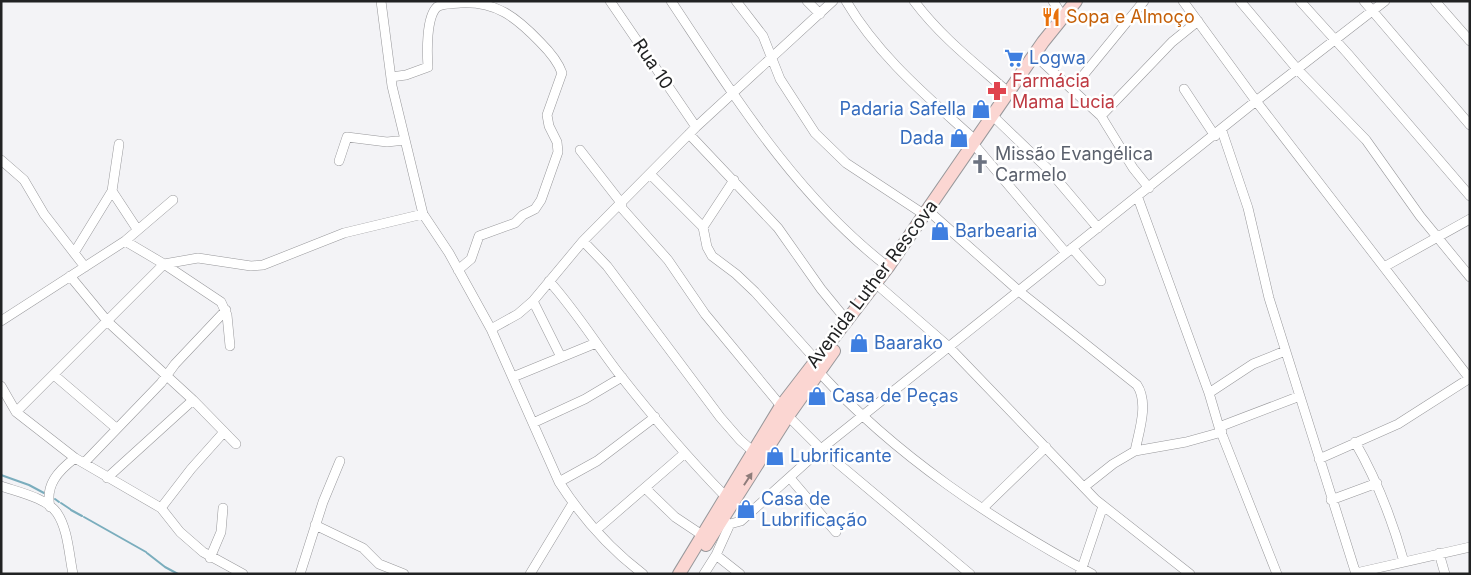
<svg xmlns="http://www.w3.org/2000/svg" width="1471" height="575" font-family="Inter,sans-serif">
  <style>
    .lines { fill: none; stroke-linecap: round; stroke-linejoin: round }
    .stream { stroke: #7aadbd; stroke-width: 2 }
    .minor-casing { stroke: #98989b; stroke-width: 10 }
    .secondary-casing { stroke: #98989b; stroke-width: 14 }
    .minor { stroke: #fff; stroke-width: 9 }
    .secondary { stroke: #fbd6d2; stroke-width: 12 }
    .oneway { fill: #8e7c7a }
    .labels { text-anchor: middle; stroke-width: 5; stroke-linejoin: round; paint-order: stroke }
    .food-label { font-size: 18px; fill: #c56008; stroke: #fff; text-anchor: start }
    .shop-label { font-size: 18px; fill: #366cbe; stroke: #fff; text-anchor: start }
    .street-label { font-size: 18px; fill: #212223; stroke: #fff }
    .health-label { font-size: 18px; fill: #be3a42; stroke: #fff; text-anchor: start }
    .worship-label { font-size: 18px; fill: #5b616d; stroke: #fff; text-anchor: start }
  </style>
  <rect width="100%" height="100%" fill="#f3f3f6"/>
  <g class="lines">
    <!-- stream -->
    <path class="stream" d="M1,475L29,485L44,493
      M55,499L59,502
      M61,503L70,509
      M71,510L82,516
      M84,517L146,552
      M147,553L165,567L178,574"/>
    <!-- minor casing -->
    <g class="minor-casing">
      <path id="minor" d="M381,1L392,86L423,214L449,253L491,329L559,482C581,516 610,549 643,574
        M610,1L696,127
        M671,1C735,97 796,196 888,267
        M736,1L763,36L780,79L815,133L846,163L925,215
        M807,1L820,14
        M846,1C879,57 928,97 975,140
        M914,1C941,37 975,63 1008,92
        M1053,1L1063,17
        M1183,1L1256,101L1470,379
        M1240,1L1298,70L1366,140L1420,216L1470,277
        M1300,1L1348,54L1470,196
        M1364,1L1470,125
        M1435,1L1470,41
        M1039,59L1101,116L1133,168L1149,188
        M391,77L406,75L428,67C427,53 426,17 437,7C443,3 453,4 460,3C496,1 516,17 540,42C549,51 558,61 562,73L547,115L549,126L557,142L558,152L541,200L535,209L523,215L515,223L479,236L471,259L458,270
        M1072,89L1144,1
        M1184,89L1215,136
        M1101,116L1172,42L1198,21
        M996,119L1048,169L1098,228
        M1222,131L1248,208L1269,298L1356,574
        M689,134L778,228L821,289L848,322
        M977,148L1066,253
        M580,150L622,204
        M1,160L24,180L44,214L85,267
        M339,161L347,137L387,142L405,140
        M650,174L703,227L707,247L712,256L736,274L755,292L816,360
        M112,191L137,229
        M1138,198L1209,393L1219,427L1277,574
        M620,206L668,260L705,314L781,406
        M932,214L1020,292L1137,385C1149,403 1139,431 1135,451
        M703,227L734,180
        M125,241L164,264L198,258L251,266L263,265L344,233L423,214
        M583,241L607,266L720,417L740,440L756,454
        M1072,248L1101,281
        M74,253L112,191L119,144
        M1384,267L1470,219
        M70,276L108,322L193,400L236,444
        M549,281C576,311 596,344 620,375C653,417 688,458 725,496
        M881,288L949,347L1096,500L1190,574
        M533,301L561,357
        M1,321L125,241L173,200
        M491,329L518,314L533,301L583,241L696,127L833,1
        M819,372C896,456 992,520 1092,574
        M54,375L116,428
        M513,377L596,343
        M1,386L16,412L75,458L161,508L180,532L203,552L243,574
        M1209,393L1253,364L1285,351
        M16,412L164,264L221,302L227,315L230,346
        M788,416L821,449L970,574
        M533,423L585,399L622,377
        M1219,427L1300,396
        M1355,442C1377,480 1392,519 1404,562
        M1319,459L1398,424L1470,378
        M84,463L161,383L175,364L226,310
        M107,478L193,400
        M790,478L836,532
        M559,482L597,461L655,417
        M1,486C18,492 47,498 57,513C68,529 69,555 73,574
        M1084,487L1113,464L1135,451L1186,442L1222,432
        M645,488L675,517L702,535
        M1331,500L1377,483
        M50,507C45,485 58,471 75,458
        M161,508L191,469L224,432
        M983,508L1046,447
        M721,520L730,524L741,521L821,449L1256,101L1385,1
        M315,525L363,548L379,564L404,574
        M596,530L685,453
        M1439,553L1445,574
        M716,555L730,524
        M210,558L221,532L223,508
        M1356,573L1470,547
        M300,574L323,502L340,461
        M530,574L573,503
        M704,574L716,555L740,574
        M1080,574L1103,506"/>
    </g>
    <!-- secondary casing -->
    <g class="secondary-casing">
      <path id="secondary" d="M706,545L788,416L834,351
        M679,574L781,406L888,267L1043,42L1076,1"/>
    </g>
    <!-- minor -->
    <use href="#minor" class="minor"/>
    <!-- secondary -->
    <use href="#secondary" class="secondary"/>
  </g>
  <!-- one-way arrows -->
  <defs><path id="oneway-solid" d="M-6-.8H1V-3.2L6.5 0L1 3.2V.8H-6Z" transform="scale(1.25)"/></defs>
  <use class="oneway" href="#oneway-solid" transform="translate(748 479) rotate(-57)"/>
  <!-- icons -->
  <defs>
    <g id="restaurant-bare" transform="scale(1.5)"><path d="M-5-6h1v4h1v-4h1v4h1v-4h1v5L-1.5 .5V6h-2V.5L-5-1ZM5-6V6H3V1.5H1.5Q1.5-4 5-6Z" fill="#e8710a" stroke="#fff" stroke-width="2.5" paint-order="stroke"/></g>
    <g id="supermarket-bare" transform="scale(1.5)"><path d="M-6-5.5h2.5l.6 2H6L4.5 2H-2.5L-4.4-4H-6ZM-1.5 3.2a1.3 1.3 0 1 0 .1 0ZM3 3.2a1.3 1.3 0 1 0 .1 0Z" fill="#3f7fe0" stroke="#fff" stroke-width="2.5" paint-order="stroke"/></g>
    <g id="pharmacy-bare" transform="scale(1.5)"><path d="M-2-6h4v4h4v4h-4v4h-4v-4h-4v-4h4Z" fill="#e0444e" stroke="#fff" stroke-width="2.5" paint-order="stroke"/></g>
    <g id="shop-bare" transform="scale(1.5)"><path d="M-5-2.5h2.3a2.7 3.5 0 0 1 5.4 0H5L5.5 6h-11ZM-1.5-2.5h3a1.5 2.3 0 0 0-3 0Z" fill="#3f7fe0" stroke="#fff" stroke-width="2.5" paint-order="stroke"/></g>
    <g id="church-bare" transform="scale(1.5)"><path d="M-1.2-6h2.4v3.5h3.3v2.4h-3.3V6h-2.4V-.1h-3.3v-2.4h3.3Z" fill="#6b7280" stroke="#fff" stroke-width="2.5" paint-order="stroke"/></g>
  </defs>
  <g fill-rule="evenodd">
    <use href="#restaurant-bare" x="1051" y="17"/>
    <use href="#supermarket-bare" x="1014" y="58"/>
    <use href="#pharmacy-bare" x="997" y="91"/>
    <use href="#shop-bare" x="981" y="109"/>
    <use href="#shop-bare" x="959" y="138"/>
    <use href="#church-bare" x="980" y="164"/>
    <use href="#shop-bare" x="940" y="231"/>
    <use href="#shop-bare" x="859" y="343"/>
    <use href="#shop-bare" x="817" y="396"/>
    <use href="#shop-bare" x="775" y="456"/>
    <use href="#shop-bare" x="746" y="509"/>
  </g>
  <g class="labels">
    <!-- food labels -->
    <g class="food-label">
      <text x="1066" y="23">Sopa e Almoço</text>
    </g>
    <!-- shop labels -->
    <g class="shop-label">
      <text x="1029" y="64">Logwa</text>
      <text x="966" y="115" text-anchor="end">Padaria Safella</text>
      <text x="944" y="144" text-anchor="end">Dada</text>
      <text x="955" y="237">Barbearia</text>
      <text x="874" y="349">Baarako</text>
      <text x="832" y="402">Casa de Peças</text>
      <text x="790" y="462">Lubrificante</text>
      <text x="761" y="505">Casa de<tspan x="761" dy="21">Lubrificação</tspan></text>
    </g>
    <!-- street labels -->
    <g class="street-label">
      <text transform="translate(653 64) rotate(56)" y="6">Rua 10</text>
      <text transform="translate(872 284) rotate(-53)" y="6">Avenida Luther Rescova</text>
    </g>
    <!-- health labels -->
    <g class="health-label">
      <text x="1012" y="87">Farmácia<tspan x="1012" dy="21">Mama Lucia</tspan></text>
    </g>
    <!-- worship labels -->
    <g class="worship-label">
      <text x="995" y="160">Missão Evangélica<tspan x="995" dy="21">Carmelo</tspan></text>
    </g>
  </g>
  <!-- border -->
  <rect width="1471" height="575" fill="none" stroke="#212223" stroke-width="5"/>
</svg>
